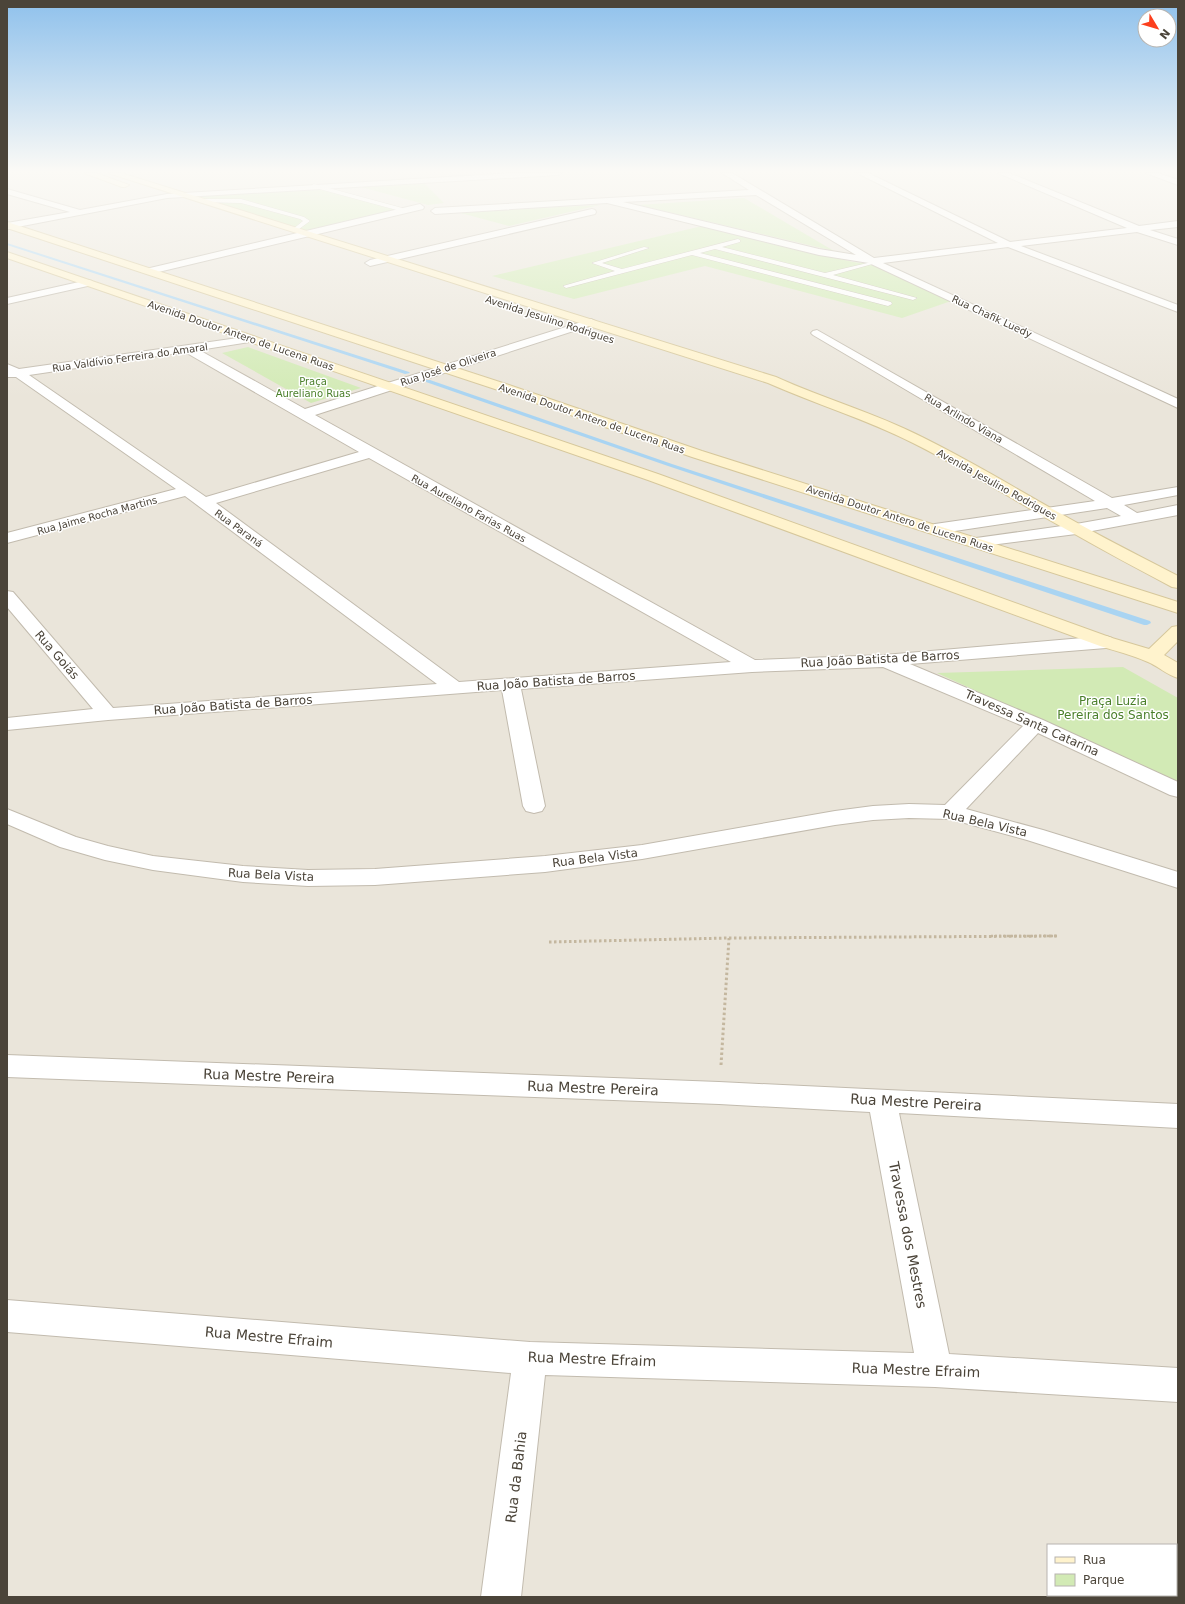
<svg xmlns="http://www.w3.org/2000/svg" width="1185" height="1604" font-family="'DejaVu Sans',sans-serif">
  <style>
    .residential { fill: #eae5da; fill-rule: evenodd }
    .green { fill: #d2eab5 }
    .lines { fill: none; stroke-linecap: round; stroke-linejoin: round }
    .stream { fill: #a9d4f2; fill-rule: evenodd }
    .lane-casing { stroke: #c2bbae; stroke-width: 1 }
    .street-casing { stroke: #c2bbae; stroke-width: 2 }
    .secondary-casing { stroke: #d6c79b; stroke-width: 2 }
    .path-far1 { stroke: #c4b79f; stroke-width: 2.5; stroke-dasharray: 2 2; stroke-linecap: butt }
    .path { stroke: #c4b79f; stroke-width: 3; stroke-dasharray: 2.5 2.5; stroke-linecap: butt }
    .lane { fill: #fff; fill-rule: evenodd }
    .street { fill: #fff; fill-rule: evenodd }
    .secondary { fill: #fff3cd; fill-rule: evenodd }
    .labels { text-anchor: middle; stroke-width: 3; stroke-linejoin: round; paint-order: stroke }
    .far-street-label { font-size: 10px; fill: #4b4439; stroke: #fff }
    .far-park-label { font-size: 10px; fill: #4a7f2a; stroke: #fff }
    .street-label { font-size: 12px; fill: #4b4439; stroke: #fff }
    .park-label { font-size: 12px; fill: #4a7f2a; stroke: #fff }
    .near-street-label { font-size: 14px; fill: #4b4439; stroke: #fff }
  </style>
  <rect width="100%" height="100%" fill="#f6f3ec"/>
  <!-- residential -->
  <path class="residential" d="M7,173H1178V1597H7ZM1048,1545H1176V1595H1048Z"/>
  <!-- green -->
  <path class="green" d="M424,183L444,203L428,205L357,186Z
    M331,189L404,208L307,231L194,196Z
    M744,198L834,251L638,205Z
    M600,205L509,226L457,212Z
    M702,226L853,262L879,265L954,300L902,318L705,266L574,299L492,276Z
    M248,347L361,388L311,403L222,353Z
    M1123,667L1178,698V783L937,673Z"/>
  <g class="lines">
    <!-- stream -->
    <path class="stream" d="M7,243L409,372L410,373L405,374L7,245Z
      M426,380H430L672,464L1150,621L1151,623L1147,625H1144L668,466L426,382Z"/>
    <!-- lane casing -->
    <g class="lane-casing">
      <path id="lane" d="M314,184L406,209L407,210L404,212L312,187L311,186Z
        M202,199H241L304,217L310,221L295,232L292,230L293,229L303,221L300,219L241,203L200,202L199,201Z
        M738,239L740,240V242L722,247L825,273L876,261V263L833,275L917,298L913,300L715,249L700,253L891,302L892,304L888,306L692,255L566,288L563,286L615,271L592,263L644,247L649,248L602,263L622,269Z"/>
    </g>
    <!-- street casing -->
    <g class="street-casing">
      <path id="street" d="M515,173H562L558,175L167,198L7,229V223L70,212L7,194V189L80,210L167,194Z
        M722,173H732L874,258L998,243L857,173H868L1010,242L1127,228L998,173H1009L1139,226L1178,221V227L1150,230L1178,239V245L1137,232L1021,246L1178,305V312L1008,247L883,263L1178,399V408L869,263L819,255L607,203L435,214L431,211L435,208L749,190ZM756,195L856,255L819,249L623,202Z
        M1146,173H1158L1178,180V185Z
        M420,204L424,207L423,209L150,274L145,271L150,268Z
        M592,209L595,210L596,212L595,214L370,266L365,263L370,260Z
        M88,280L92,281L93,283L92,285L7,304V298Z
        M591,319L597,322L595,324L315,415L755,660L884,655L1106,636L1112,638L1115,642L1112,646L1106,648L910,664L1043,720L1178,782V797L1170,795L1038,733L966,809L1043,830L1178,872V888L1027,840L950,819L909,818L873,820L835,825L642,859L545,872L375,885L308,886L243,882L153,870L105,860L60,847L7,824V809L76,837L108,846L153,856L243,866L308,870L375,869L545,856L642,845L835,811L873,806L909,804L945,805L1023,726L883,667L752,672L521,689L545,806L542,811L534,813L526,811L523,806L502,690L108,720L7,730V718L93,709L7,607V591L13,592L113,708L437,684L185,496L7,543V533L176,489L16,377H7V364L19,369L252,336L256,337L258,339L256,341L199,350L305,409ZM185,352L359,452L206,497L29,375ZM369,458L731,662L459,682L216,503Z
        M817,330L1112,498L1178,487V495L1124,505L1137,513L1178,505V515L1076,534L975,547L969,545L967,542L969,539L1076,524L1121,516L1107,508L935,534L929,532L927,529L929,526L935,524L1095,501L813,335L811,333L813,331Z
        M7,1055L719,1082L1178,1104V1128L899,1113L949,1354L1178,1368V1402L935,1387L545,1375L521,1597H481L511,1373L7,1332V1300L530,1342L914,1353L870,1112L719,1104L7,1077Z"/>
    </g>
    <!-- secondary casing -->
    <g class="secondary-casing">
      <path id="secondary" d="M84,173H96L129,185L125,187H122Z
        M108,173H121L776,377C824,399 875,413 922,437C977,464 1028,496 1081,525C1113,543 1146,559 1178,576V588L1172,587C1138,569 1104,551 1071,532C1018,503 967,470 913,443C866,419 815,404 768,383Z
        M7,222L509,385L702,451L1178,602V613L692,457L501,391L7,228Z
        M7,252L658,474L1112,638L1149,649L1172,627L1178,626V641L1164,655L1178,663V678C1167,675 1158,666 1148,662C1132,655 1116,651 1100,646L648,480L7,258Z"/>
    </g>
    <!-- path-far1 -->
    <path class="path-far1" d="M991,936H1057"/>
    <!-- path -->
    <path class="path" d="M549,942L729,938L1057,936
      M721,1065L729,938"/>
    <!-- lane -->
    <use href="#lane" class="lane"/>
    <!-- street -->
    <use href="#street" class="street"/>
    <!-- secondary -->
    <use href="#secondary" class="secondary"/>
  </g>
  <!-- sky -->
  <linearGradient id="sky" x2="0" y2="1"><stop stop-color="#8fc1ec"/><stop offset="0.43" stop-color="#fbfaf6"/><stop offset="1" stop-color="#fbfaf6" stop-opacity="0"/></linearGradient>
  <rect width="1185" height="398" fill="url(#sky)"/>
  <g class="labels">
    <!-- far-street labels -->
    <g class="far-street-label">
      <text transform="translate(992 316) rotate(25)" y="4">Rua Chafik Luedy</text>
      <text transform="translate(550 319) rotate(18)" y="4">Avenida Jesulino Rodrigues</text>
      <text transform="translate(241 335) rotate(19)" y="4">Avenida Doutor Antero de Lucena Ruas</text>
      <text transform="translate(130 357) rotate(-8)" y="4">Rua Valdívio Ferreira do Amaral</text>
      <text transform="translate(448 367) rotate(-18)" y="4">Rua José de Oliveira</text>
      <text transform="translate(592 418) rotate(19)" y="4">Avenida Doutor Antero de Lucena Ruas</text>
      <text transform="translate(964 418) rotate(30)" y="4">Rua Arlindo Viana</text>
      <text transform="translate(997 484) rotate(29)" y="4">Avenida Jesulino Rodrigues</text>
      <text transform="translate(469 508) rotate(29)" y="4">Rua Aureliano Farias Ruas</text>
      <text transform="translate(97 515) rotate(-15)" y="4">Rua Jaime Rocha Martins</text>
      <text transform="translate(900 518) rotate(18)" y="4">Avenida Doutor Antero de Lucena Ruas</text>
      <text transform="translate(239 528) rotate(36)" y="4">Rua Paraná</text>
    </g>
    <!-- far-park labels -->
    <g class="far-park-label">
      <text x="313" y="385">Praça<tspan x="313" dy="12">Aureliano Ruas</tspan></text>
    </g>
    <!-- street labels -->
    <g class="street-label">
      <text transform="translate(57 655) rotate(49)" y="4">Rua Goiás</text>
      <text transform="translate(880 659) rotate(-3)" y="4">Rua João Batista de Barros</text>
      <text transform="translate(556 681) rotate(-4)" y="4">Rua João Batista de Barros</text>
      <text transform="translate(233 705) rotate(-4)" y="4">Rua João Batista de Barros</text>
      <text transform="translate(1032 723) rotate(24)" y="4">Travessa Santa Catarina</text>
      <text transform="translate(985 823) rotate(13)" y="4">Rua Bela Vista</text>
      <text transform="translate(595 858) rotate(-7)" y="4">Rua Bela Vista</text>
      <text transform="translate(271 875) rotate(3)" y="4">Rua Bela Vista</text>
    </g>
    <!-- park labels -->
    <g class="park-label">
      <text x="1113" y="705">Praça Luzia<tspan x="1113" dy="14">Pereira dos Santos</tspan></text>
    </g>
    <!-- near-street labels -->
    <g class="near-street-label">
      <text transform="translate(269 1076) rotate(2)" y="5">Rua Mestre Pereira</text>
      <text transform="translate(593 1088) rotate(2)" y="5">Rua Mestre Pereira</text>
      <text transform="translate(916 1102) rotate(3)" y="5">Rua Mestre Pereira</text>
      <text transform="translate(908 1235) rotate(79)" y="5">Travessa dos Mestres</text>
      <text transform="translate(269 1337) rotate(5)" y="5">Rua Mestre Efraim</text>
      <text transform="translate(592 1359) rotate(2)" y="5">Rua Mestre Efraim</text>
      <text transform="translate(916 1370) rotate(2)" y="5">Rua Mestre Efraim</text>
      <text transform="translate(516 1477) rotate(-83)" y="5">Rua da Bahia</text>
    </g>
  </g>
  <!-- border -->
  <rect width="1185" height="1604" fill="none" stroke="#4b4439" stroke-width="16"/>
  <!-- legend -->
  <rect x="1047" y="1544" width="130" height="52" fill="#ffffff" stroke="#b7b4b0"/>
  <rect x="1055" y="1557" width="20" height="6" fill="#fff3cd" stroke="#b7b4b0"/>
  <text x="1083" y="1564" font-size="12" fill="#4b4439">Rua</text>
  <rect x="1055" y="1574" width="20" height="12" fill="#d2eab5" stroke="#b7b4b0"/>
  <text x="1083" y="1584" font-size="12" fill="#4b4439">Parque</text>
  <!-- north arrow -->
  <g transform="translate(1157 28) rotate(128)"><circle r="19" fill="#ffffff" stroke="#b7b4b0"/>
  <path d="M0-3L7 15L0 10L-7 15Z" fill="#fc3f1d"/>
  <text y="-6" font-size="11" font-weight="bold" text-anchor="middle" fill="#4b4439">N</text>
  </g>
</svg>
